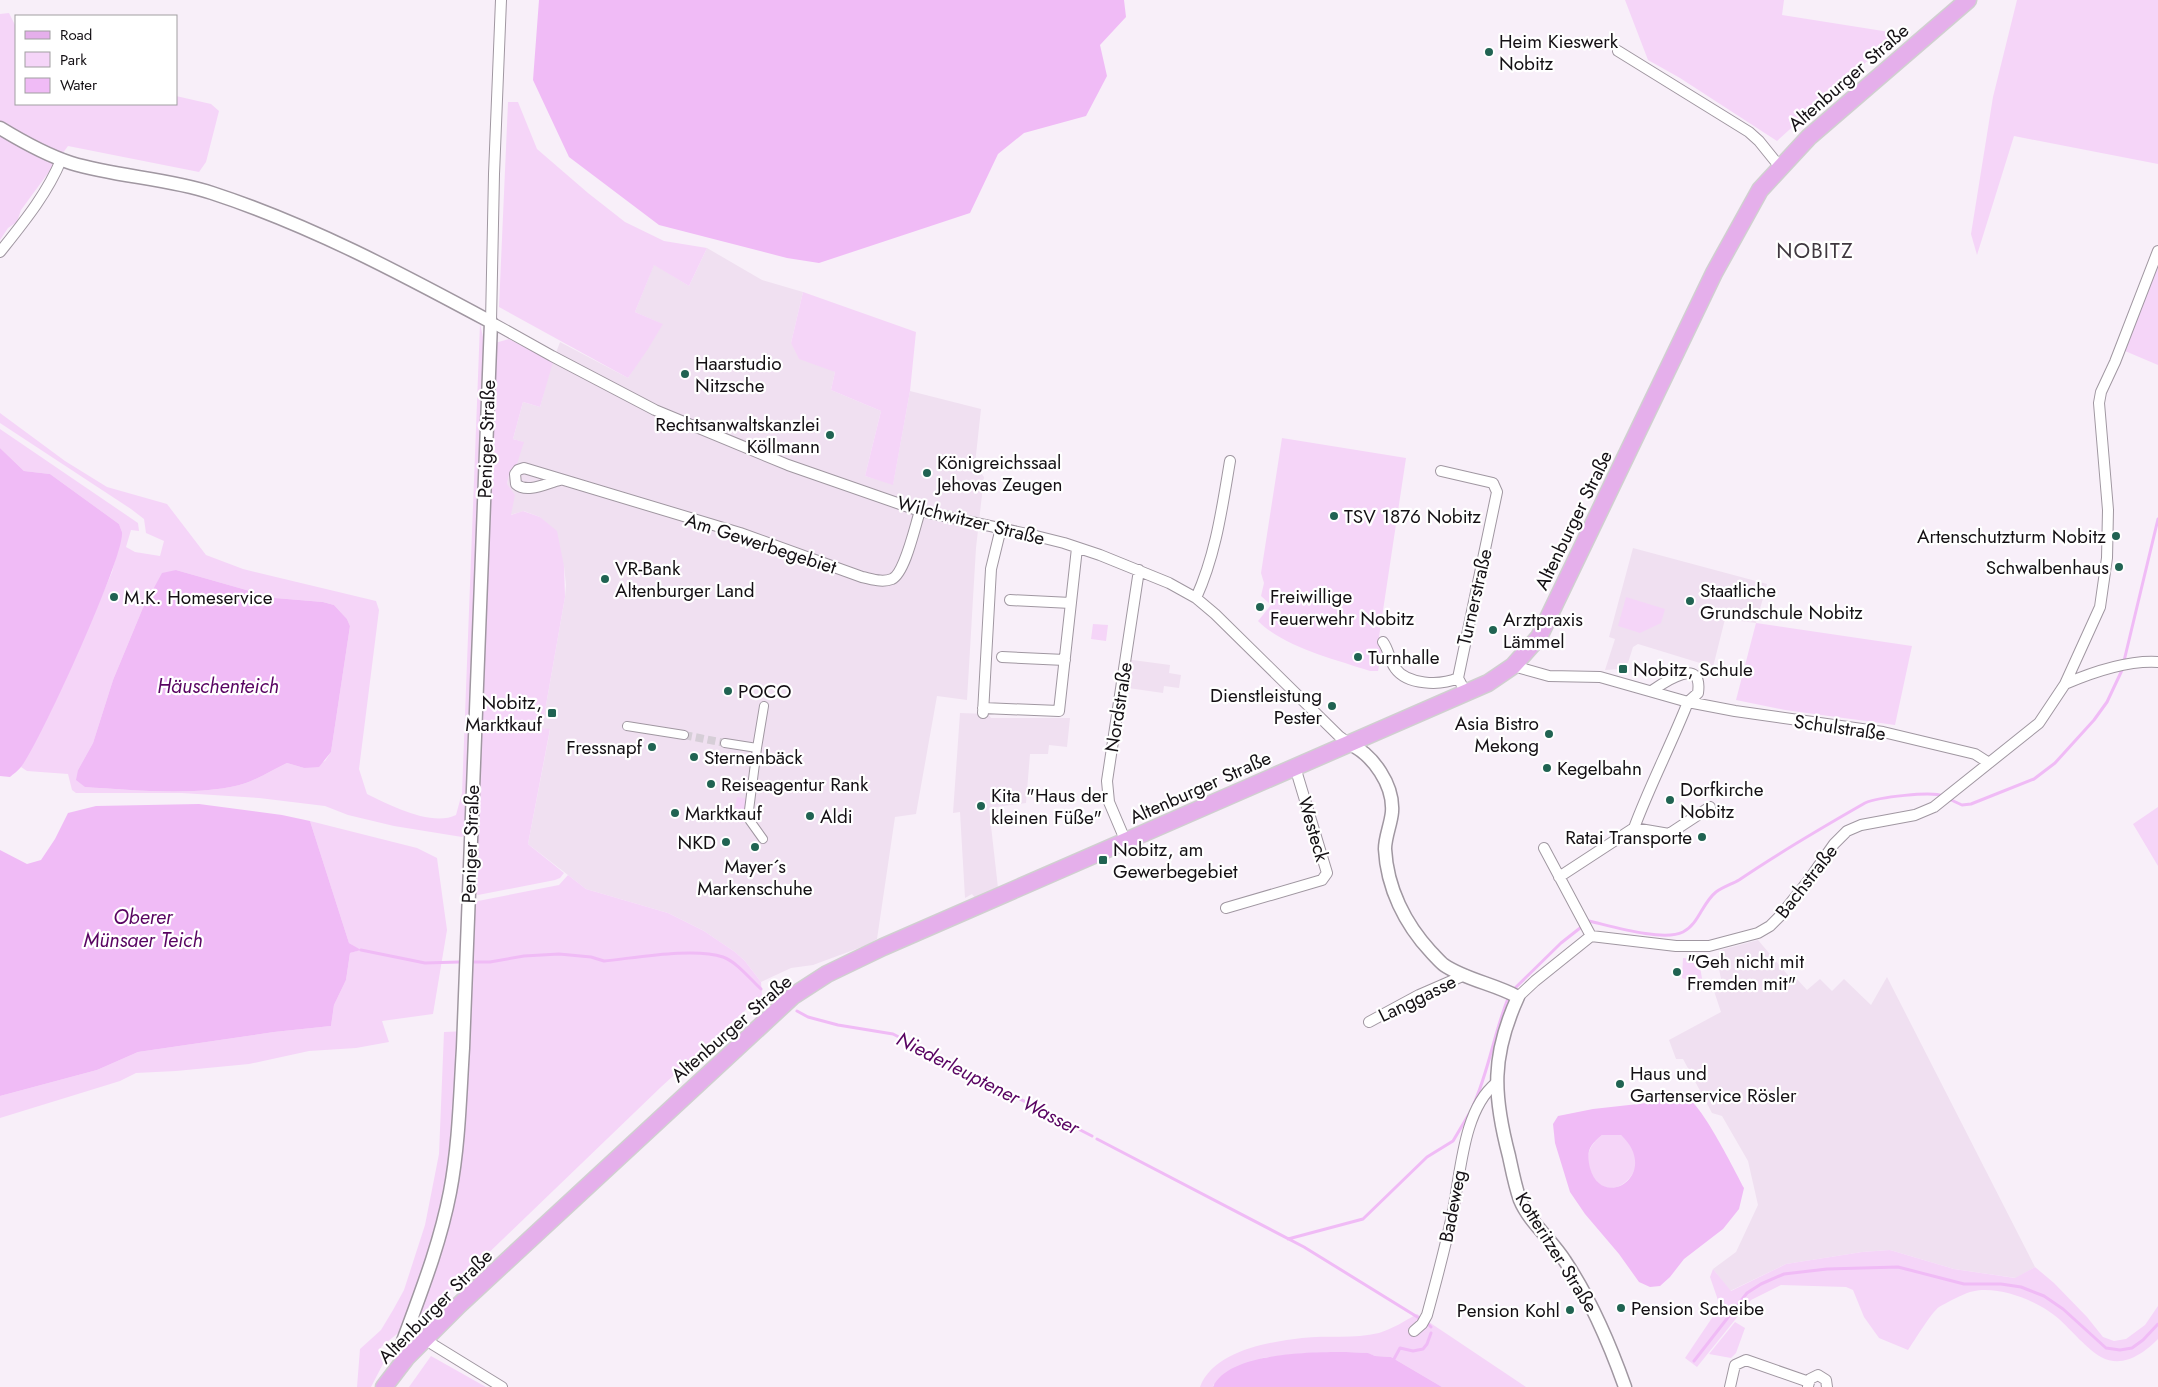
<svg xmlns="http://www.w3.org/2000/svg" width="2158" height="1387" font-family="Jost,sans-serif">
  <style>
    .built { fill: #f0e0f1 }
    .green { fill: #f5d5f8; fill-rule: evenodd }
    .water { fill: #f0bbf6; fill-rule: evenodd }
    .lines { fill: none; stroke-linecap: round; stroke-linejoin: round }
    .stream { stroke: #f0bbf6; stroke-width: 3 }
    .pedestrian-tunnel { stroke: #d6ced7; stroke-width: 8; stroke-dasharray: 8 4; stroke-linecap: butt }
    .pedestrian-casing { stroke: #a097a1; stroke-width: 10 }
    .minor-casing { stroke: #a097a1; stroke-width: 12 }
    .tertiary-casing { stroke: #a097a1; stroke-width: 15 }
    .primary-casing { stroke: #d0cfd0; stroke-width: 19 }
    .pedestrian { stroke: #fff; stroke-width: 8 }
    .minor { stroke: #fff; stroke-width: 10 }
    .tertiary { stroke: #fff; stroke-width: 12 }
    .primary { stroke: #e5afeb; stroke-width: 16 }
    .poi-dot { fill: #206352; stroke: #fff; stroke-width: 2 }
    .labels { text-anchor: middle; stroke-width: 4.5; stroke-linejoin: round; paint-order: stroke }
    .poi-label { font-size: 19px; fill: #141014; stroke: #fff; text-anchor: start }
    .street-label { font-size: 19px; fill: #141014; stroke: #fff }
    .water-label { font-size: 20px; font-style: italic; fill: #590462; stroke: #fff }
    .quarter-label { font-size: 21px; letter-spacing: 1px; fill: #403840; stroke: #fff }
  </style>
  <rect width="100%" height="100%" fill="#f8eff9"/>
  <!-- built -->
  <path class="built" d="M707,248L762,280L803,292L791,343L835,372L831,390L881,411L865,476L893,484L910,391L981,409L975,464L984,477L976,548L967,700L937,696L916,814L895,817L877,939L867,945L813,965L791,968L761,982L745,961L735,952L704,931L668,913L586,889L528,844L550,730L542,728L565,597L566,585L564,566L540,517L524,511L510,515L507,484L510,470L523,442L513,439L523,402L540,407L550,369L560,342L628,378L662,324L635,312L654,264L689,286Z
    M1633,548L1767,584L1756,623L1725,619L1713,667L1638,644L1633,647L1627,666L1620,665V669L1605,670L1615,639L1609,637Z
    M1125,659L1170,665L1169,673L1181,675L1179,688L1164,686L1163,693L1121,687Z
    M960,713L988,714L991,718H1070L1067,747L1049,745L1048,754H1030L1026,803L989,808L998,888L975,898L972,894L965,898L960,812L953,813Z
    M1758,940L1792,980L1796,978L1807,990L1820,979L1832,991L1844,979L1871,1005L1887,977L2035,1267L2016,1278L1954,1269L1890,1250L1862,1252L1786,1264L1730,1291L1713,1269L1736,1252L1758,1205L1748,1161L1722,1116L1712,1113L1683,1059H1676L1669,1040L1721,1012L1712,985L1722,983L1717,960L1721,950Z"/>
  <!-- green -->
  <path class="green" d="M1625,0H1784L1782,15L1902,34L1851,74L1777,141L1680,78L1648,60Z
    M2017,0H2158V164L2014,136L1977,255L1971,234L1993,97Z
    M9,13L16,27V104H176V96L211,104L219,111L206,162L199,172L68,146L21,210L17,222L8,228L0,240V14Z
    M508,102H518L537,149L588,193L625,222L664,241L707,248L689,286L654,265L635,312L663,324L648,349L628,378L499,307Z
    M2158,263V365L2125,351Z
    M803,292L916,332L910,391L893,485L865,476L881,411L831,390L835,372L799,359L791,343Z
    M480,324L484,341L483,376L466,806L465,835L462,837L394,826L348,815L325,806L259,798L182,793H76L72,790L68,774L27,771L21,767L48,717L82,642L112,572L122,532L119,524L50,474L24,471L0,448V429L138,523L139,531L131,530L126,547L135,552L160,556L164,541L146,533L144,519L131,509L0,423V413L65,461L107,487L167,504L206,555L243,569L376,601L379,610L359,769L367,794C389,805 432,827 456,815L462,793ZM176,570L275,598L323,602L334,605L347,619L350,626L331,752L325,761L304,768L287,763C274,769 260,778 246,783C205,797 129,790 85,787L78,770L93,743L113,680L142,610Z
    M509,339L553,362L540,407L523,402L513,439L524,442L517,464L510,470L507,484L515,495L511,515L523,511L540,517L557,531L564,566L565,597L542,728L550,729L528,844L564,873L560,878L555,880L478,895L475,893L495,343Z
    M1282,438L1406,458L1379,637L1384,638L1378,671H1370C1334,659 1284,647 1258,621L1271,605L1261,596L1264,583L1261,573Z
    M1626,597L1665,609L1661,623L1640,633L1618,626Z
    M1756,623L1912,646L1895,725L1785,710L1736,700Z
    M1093,624L1108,625L1106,641L1091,639Z
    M737,797L748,799L744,823L732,821Z
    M2158,807V866L2133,824Z
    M310,821L417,848L437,858L447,930L433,1014L382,1021L389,1042L356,1048L309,1051L249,1064L176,1071L136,1073L120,1081L0,1118V1096L97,1070L138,1052L274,1032L331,1026L334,1005L346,980L350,953L360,950L349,943Z
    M568,875L586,889L668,913L704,931L735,952L745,961L761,982L762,995L661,1087L447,1293L381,1347L385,1360L371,1387H357L360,1349L381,1330L393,1310L404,1290L425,1225L439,1154L444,1032L467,1031L473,902L559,885Z
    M1683,958L1694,959L1696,967H1700L1703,984L1682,978Z
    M1602,1135H1621C1627,1140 1633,1148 1636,1157C1639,1172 1623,1190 1608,1188C1605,1187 1600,1185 1597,1184C1585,1163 1583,1151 1602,1135Z
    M1890,1250L1954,1269L2015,1278L2035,1267L2054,1283L2087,1317L2103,1337L2114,1341L2126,1339L2145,1325L2158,1306V1339C2144,1353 2123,1369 2101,1357C2088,1350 2070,1329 2059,1319C2039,1301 1997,1284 1970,1292C1961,1295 1948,1302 1939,1307C1931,1313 1915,1340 1908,1350L1879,1338L1864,1317L1853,1290L1846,1287L1781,1285L1751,1300L1697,1367L1685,1358L1720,1306L1710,1277L1713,1269L1731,1291L1786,1264L1862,1252Z
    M1417,1314L1526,1387H1442L1391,1357L1375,1356L1367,1353L1346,1352L1294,1354L1262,1358L1213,1385V1387H1200C1214,1351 1268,1342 1302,1338C1327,1335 1354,1339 1379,1333C1392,1329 1405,1321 1417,1314Z
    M1735,1322L1745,1328L1736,1353L1731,1358L1709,1354Z
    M431,1356L486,1387H409Z"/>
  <!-- water -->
  <path class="water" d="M539,0H1124L1126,17L1100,45L1107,76L1086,116L1024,133L998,154L970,213L819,263L787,258L659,225L569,157L533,80Z
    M0,448L24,471L50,474L119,524C120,527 121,529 122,532C125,556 40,743 21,767C18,771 13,774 10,777L0,776Z
    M176,570L275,598L323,602L334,605L347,619L350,626L331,752L319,767L304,768L287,763C274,769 260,778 246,783C205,797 129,790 85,787L76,780L78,770L93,743L113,680L142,610L162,573Z
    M199,804L282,815L310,821L349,943L361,950L350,953L346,980L334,1005L331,1026L274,1032L138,1052L97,1070L0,1096V850L27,864L41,860L55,839L68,813L96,806Z
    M1664,1097C1672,1097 1681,1096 1688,1099C1702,1105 1735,1171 1744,1188L1739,1209L1723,1229L1684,1259L1670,1277L1660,1286L1650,1287L1639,1282L1619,1254L1585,1214L1570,1192L1555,1143L1553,1124L1558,1116L1593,1109L1647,1103ZM1602,1135H1621C1662,1174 1602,1212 1590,1168C1586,1151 1589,1146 1602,1135Z
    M1346,1352L1368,1353L1375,1356L1391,1357L1442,1387H1213C1228,1352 1313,1352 1346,1352Z"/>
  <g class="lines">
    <!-- stream -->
    <path class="stream" d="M2124,661L2158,519
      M1949,799L1962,805L1971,804L2034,779L2055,763L2094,720L2107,702L2123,668
      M361,950L425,963L459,962
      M474,962H490L524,956L559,954L591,957L604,961C635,958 694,947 723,957C737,962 750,979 761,989
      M1512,991L1561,943L1589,921C1611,926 1663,942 1683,932C1699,924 1702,903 1716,892C1723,887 1732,884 1739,880C1780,852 1823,827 1865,803C1878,797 1932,791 1943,796
      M797,1011L808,1017L838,1025L893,1034L1092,1136
      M1473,1106C1489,1071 1494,1032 1509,996
      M1097,1139L1304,1247L1419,1318
      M1288,1239L1363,1219L1427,1157L1453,1141L1469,1114
      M1429,1325L1431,1327
      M1394,1359L1400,1348L1413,1351L1423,1349L1427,1344L1431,1333
      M1694,1361L1747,1293L1761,1284L1784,1274L1827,1269L1898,1267L1964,1284H2001L2021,1287L2044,1296L2063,1309L2106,1348L2120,1350L2132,1348L2143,1340L2158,1324"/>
    <!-- pedestrian-tunnel -->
    <path class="pedestrian-tunnel" d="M684,735L725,743"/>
    <!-- pedestrian casing -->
    <g class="pedestrian-casing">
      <path id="pedestrian" d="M627,726L684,735
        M725,743L757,748
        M763,839L748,818L757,748L764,706"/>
    </g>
    <!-- minor casing -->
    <g class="minor-casing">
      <path id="minor" d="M501,0L494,174L491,322L552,356L655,410L788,465L920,511L1032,535L1064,543L1100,555L1169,583L1196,598L1215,614L1339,736L1350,744
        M1618,51L1749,132L1759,141L1780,167
        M0,252C23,223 47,194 61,160
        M1441,471L1493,483L1497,492L1458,678L1466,693
        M560,480C547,483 527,494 516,484L515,474L518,470L524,468L740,533L862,577C872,579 882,583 892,579C905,573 915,526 920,511
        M1196,598C1216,554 1222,508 1230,461
        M1010,600L1071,603
        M1383,642C1389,650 1389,660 1395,668C1407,685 1440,686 1458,678
        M1002,657L1065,660
        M1513,666L1549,676L1600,677L1688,702L1735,711L1883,732L1975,754L1989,763
        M2065,684C2093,672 2127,660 2158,662
        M1653,690C1666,681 1703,656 1698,693L1688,702
        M983,708L1059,711L1077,548
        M983,713L991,569L1001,528
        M1634,828C1650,785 1671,745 1688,702
        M1634,828L1669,834L1710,807
        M1126,842L1109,802L1107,781L1139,570
        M1544,848L1591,936
        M1559,877L1634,828
        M1226,908L1322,880L1327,873L1295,767
        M1518,997L1535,981L1591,936L1676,946H1709L1758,933L1770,926L1780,916L1808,881L1834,844L1847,831L1861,825L1915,815L1934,807L2039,723L2065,684L2100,607L2107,558L2108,510L2099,403L2101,392L2115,362L2158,251
        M1369,1022L1419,995L1465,975
        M1414,1331L1422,1324L1427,1315C1436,1282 1445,1249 1452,1215C1461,1175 1462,1111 1496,1083
        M424,1339L502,1387
        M1808,1386L1810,1379L1818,1375L1826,1380L1827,1387
        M1730,1387L1735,1365L1746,1360L1809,1382"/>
    </g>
    <!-- tertiary casing -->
    <g class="tertiary-casing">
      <path id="tertiary" d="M0,128C23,142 46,155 71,163C117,177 167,178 212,193C310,225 400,273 491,322L463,1048C460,1095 459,1145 450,1192C440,1244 421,1292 403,1341L407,1357
        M1350,744C1373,755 1394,785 1392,812C1391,824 1385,837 1385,849C1387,888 1405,924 1431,952C1435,956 1440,962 1444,965C1466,980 1495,984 1518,997C1491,1056 1493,1095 1509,1156C1512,1170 1515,1186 1520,1200C1529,1222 1552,1240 1565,1261C1591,1300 1609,1342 1625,1387"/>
    </g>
    <!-- primary casing -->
    <g class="primary-casing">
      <path id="primary" d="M384,1387L407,1357L458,1306L793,996L827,974L883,947L1488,683L1513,666L1539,637L1714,273L1760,190L1809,137L1968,0"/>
    </g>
    <!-- pedestrian -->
    <use href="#pedestrian" class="pedestrian"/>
    <!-- minor -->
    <use href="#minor" class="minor"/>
    <!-- tertiary -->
    <use href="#tertiary" class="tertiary"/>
    <!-- primary -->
    <use href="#primary" class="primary"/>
  </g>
  <!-- markers -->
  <g class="poi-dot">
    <circle cx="1489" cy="52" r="5"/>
    <circle cx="685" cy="374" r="5"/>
    <circle cx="830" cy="435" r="5"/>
    <circle cx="927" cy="473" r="5"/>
    <circle cx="1334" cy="516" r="5"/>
    <circle cx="2116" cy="536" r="5"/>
    <circle cx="2119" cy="567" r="5"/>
    <circle cx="605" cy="579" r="5"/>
    <circle cx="114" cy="597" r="5"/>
    <circle cx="1690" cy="601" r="5"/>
    <circle cx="1260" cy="607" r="5"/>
    <circle cx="1493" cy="630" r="5"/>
    <circle cx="1358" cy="657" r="5"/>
    <rect x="1618" y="664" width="10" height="10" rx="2.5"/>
    <circle cx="728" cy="691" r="5"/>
    <circle cx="1332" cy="706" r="5"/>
    <rect x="547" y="708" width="10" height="10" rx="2.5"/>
    <circle cx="1549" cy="734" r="5"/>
    <circle cx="652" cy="747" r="5"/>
    <circle cx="694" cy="757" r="5"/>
    <circle cx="1547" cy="768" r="5"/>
    <circle cx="711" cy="784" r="5"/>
    <circle cx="1670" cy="800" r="5"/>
    <circle cx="981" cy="806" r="5"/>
    <circle cx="675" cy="813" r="5"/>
    <circle cx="810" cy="816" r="5"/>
    <circle cx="1702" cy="837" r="5"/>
    <circle cx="726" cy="842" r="5"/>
    <circle cx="755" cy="847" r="5"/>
    <rect x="1098" y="855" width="10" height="10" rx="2.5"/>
    <circle cx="1677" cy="972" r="5"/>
    <circle cx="1620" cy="1084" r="5"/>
    <circle cx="1621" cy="1308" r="5"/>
    <circle cx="1570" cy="1310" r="5"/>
  </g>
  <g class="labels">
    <!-- poi labels -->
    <g class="poi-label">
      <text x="1499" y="48">Heim Kieswerk<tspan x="1499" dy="22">Nobitz</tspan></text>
      <text x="695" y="370">Haarstudio<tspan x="695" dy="22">Nitzsche</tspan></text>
      <text x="820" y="431" text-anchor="end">Rechtsanwaltskanzlei<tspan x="820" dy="22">Köllmann</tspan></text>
      <text x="937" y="469">Königreichssaal<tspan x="937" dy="22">Jehovas Zeugen</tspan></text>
      <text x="1344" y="523">TSV 1876 Nobitz</text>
      <text x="2106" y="543" text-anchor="end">Artenschutzturm Nobitz</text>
      <text x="2109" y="574" text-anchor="end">Schwalbenhaus</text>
      <text x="615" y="575">VR-Bank<tspan x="615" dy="22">Altenburger Land</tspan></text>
      <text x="1700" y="597">Staatliche<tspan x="1700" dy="22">Grundschule Nobitz</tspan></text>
      <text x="1270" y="603">Freiwillige<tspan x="1270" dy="22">Feuerwehr Nobitz</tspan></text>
      <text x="124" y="604">M.K. Homeservice</text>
      <text x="1503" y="626">Arztpraxis<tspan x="1503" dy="22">Lämmel</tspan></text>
      <text x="1368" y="664">Turnhalle</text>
      <text x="1633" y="676">Nobitz, Schule</text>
      <text x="738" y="698">POCO</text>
      <text x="1322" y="702" text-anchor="end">Dienstleistung<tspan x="1322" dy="22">Pester</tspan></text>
      <text x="542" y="709" text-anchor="end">Nobitz,<tspan x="542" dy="22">Marktkauf</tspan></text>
      <text x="1539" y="730" text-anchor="end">Asia Bistro<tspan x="1539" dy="22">Mekong</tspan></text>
      <text x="642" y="754" text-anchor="end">Fressnapf</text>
      <text x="704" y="764">Sternenbäck</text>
      <text x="1557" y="775">Kegelbahn</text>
      <text x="721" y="791">Reiseagentur Rank</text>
      <text x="1680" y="796">Dorfkirche<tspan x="1680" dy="22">Nobitz</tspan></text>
      <text x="991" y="802">Kita "Haus der<tspan x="991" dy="22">kleinen Füße"</tspan></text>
      <text x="685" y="820">Marktkauf</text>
      <text x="820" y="823">Aldi</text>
      <text x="1692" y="844" text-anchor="end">Ratai Transporte</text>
      <text x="716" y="849" text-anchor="end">NKD</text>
      <text x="1113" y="856">Nobitz, am<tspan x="1113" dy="22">Gewerbegebiet</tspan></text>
      <text x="755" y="873" text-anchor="middle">Mayer´s<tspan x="755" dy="22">Markenschuhe</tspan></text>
      <text x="1687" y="968">"Geh nicht mit<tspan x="1687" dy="22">Fremden mit"</tspan></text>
      <text x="1630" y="1080">Haus und<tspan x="1630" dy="22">Gartenservice Rösler</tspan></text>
      <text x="1631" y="1315">Pension Scheibe</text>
      <text x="1560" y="1317" text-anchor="end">Pension Kohl</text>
    </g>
    <!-- street labels -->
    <g class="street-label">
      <text transform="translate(1848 77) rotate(-41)" y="7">Altenburger Straße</text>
      <text transform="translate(486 439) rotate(-88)" y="7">Peniger Straße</text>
      <text transform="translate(971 520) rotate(14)" y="7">Wilchwitzer Straße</text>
      <text transform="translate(1573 520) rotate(-64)" y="7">Altenburger Straße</text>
      <text transform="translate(761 543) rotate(18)" y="7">Am Gewerbegebiet</text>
      <text transform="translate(1474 597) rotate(-77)" y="7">Turnerstraße</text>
      <text transform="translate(1118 707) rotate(-81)" y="7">Nordstraße</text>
      <text transform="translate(1840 727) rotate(8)" y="7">Schulstraße</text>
      <text transform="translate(1200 787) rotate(-24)" y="7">Altenburger Straße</text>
      <text transform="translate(1314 829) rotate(74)" y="7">Westeck</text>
      <text transform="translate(470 844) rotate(-88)" y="7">Peniger Straße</text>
      <text transform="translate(1806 881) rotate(-52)" y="7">Bachstraße</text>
      <text transform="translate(1417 998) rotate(-26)" y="7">Langgasse</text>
      <text transform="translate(731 1028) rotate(-41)" y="7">Altenburger Straße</text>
      <text transform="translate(1452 1206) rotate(-79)" y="7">Badeweg</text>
      <text transform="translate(1557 1252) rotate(58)" y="7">Kotteritzer Straße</text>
      <text transform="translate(435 1306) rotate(-45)" y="7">Altenburger Straße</text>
    </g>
    <!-- water labels -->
    <g class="water-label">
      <text x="218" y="693">Häuschenteich</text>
      <text x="143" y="924">Oberer<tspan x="143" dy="23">Münsaer Teich</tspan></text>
      <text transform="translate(988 1083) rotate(27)" y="7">Niederleuptener Wasser</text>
    </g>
    <!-- quarter labels -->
    <g class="quarter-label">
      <text x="1815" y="258">NOBITZ</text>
    </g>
  </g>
  <!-- legend -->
  <rect x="15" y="15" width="162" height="90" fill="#ffffff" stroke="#a19fa1"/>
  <rect x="25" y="31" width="25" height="8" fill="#e5afeb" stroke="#a19fa1"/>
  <text x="60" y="40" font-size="15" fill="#141014">Road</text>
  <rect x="25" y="52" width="25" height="15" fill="#f5d5f8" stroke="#a19fa1"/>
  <text x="60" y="65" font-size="15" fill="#141014">Park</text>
  <rect x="25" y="78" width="25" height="15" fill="#f0bbf6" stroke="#a19fa1"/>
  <text x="60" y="90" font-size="15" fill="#141014">Water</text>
</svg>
